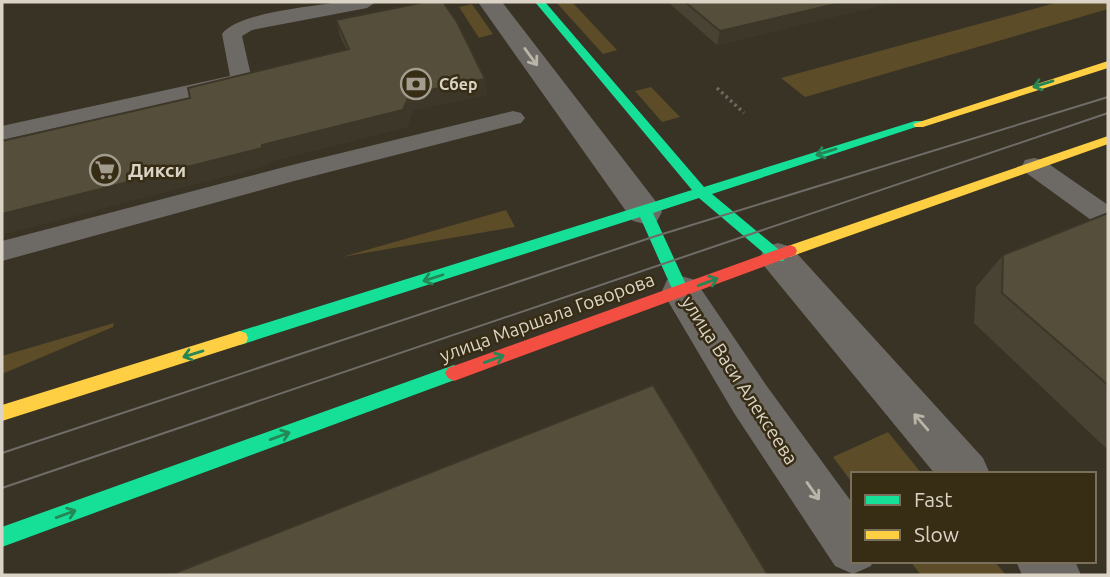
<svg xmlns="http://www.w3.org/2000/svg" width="1110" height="577" font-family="Ubuntu,sans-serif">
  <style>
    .green { fill: #5c4c27 }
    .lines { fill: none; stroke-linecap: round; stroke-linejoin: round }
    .path { stroke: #6d6a64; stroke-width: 3.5; stroke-dasharray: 2.5 3.5; stroke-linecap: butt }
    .lane { fill: #6d6a65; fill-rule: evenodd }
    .street { fill: #6d6a65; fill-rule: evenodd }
    .fast { fill: #16e098; fill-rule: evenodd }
    .slow { fill: #ffcf43; fill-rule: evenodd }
    .jam { fill: #f24e42; fill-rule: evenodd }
    .tram { stroke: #6f6d67; stroke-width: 2 }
    .wall { fill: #494333 }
    .shaded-wall { fill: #3c3729 }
    .building { fill: #554e3b; stroke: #3c3729; stroke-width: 2 }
    .oneway { stroke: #bab4a9 }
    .oneway2 { stroke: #268656 }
    .labels { text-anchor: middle; stroke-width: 5; stroke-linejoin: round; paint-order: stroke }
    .far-poi-label { font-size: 16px; font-weight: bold; fill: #dbd4c6; stroke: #372c14; text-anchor: start }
    .poi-label { font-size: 19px; font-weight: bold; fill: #dbd4c6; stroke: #372c14; text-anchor: start }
    .street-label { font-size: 19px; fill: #dbd4c6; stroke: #372c14 }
  </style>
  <rect width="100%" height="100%" fill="#393326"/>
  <!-- green -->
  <path class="green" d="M556,2H572L617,50L603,54Z
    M1059,2H1108V9L805,97L781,78Z
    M472,4L493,34L479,38L459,7Z
    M651,87L680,117L662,122L635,91Z
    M506,210L515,227L342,257Z
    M114,323L113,327L2,374V356Z
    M888,432L922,474H853V484L833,457Z
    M910,561H994L1006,575H921Z"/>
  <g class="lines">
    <!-- path -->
    <path class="path" d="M717,88L744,113"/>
    <!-- lane -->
    <path class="lane" d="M339,2H376L367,8L252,30L242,36L252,80L249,85L2,140V126L230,76L222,34C239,12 311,7 339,2Z
      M513,111L521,113L525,118L521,123L294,181L2,261V241L292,165Z
      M1034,158L1043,160L1108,205V227L1098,225L1025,172L1022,166L1025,160Z"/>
    <!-- street -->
    <path class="street" d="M478,2H502L657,203L662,212L657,221L645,224L633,221Z
      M778,243L791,247L983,458L990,474H935L765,267L760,257L765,247Z
      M681,276L695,280L766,385L853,504V561H873L871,566L853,574L835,566L734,413L662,291L667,280Z
      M1016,561H1075L1081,575H1022Z"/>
    <!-- fast -->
    <path class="fast" d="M535,2H545L704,187L915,121H923L925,124L712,194L783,253L786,257L783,261H773L699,198L653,213L689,291L687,295H675L673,291L640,217L240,345L234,343L232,338L234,333L240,331L692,190Z
      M454,365L460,368L463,373L460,378L2,547V527Z"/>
    <!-- slow -->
    <path class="slow" d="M1108,61V68L923,127H915L913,124Z
      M1108,136V144L795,255L790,257L783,251L785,247Z
      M240,331L246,333L248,338L246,343L2,421V405Z"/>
    <!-- jam -->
    <path class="jam" d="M790,245L795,247L797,251L795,255L454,381L448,378L445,373L448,368Z"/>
    <!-- tram -->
    <path class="tram" d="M2,453L656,236L1108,97
      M2,488L1108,113"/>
  </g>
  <!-- wall -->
  <path class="wall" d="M669,2H895L717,45L669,3Z
    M336,20L485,79L487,95L413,110L407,127L269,162L270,165L190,98L347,50L340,36Z
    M1108,213V450L974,323L976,287L1003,255Z"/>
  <!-- shaded-wall -->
  <path class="shaded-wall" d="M844,2H895L717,45L720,31Z
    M485,79L487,95L413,110L407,127L269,162L270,165L2,235V214L262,145L410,94Z"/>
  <!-- building -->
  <path class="building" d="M425,2H443L457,22L485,79L410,94L403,110L262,145V148L2,214V141L190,98L188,88L349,49L336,20Z
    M685,2H844L720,31Z
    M1108,213V385L1002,293L1003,255Z
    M653,385L768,575H170Z"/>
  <!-- one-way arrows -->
  <defs><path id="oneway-shaft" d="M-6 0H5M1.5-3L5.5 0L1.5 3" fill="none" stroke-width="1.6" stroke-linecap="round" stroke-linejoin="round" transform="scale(1.75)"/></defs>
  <g class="oneway">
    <use href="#oneway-shaft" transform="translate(531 57) rotate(54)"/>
    <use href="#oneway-shaft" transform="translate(921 422) rotate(-131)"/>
    <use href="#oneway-shaft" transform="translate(813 491) rotate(55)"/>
  </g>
  <g class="oneway2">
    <use href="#oneway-shaft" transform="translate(1043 84) rotate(163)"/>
    <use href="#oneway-shaft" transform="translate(826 152) rotate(163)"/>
    <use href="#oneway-shaft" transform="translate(433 278) rotate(162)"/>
    <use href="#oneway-shaft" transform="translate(708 282) rotate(-20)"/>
    <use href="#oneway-shaft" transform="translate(193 354) rotate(163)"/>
    <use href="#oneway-shaft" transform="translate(494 359) rotate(-20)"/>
    <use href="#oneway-shaft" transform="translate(280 436) rotate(-20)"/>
    <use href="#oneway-shaft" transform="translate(66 514) rotate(-20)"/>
  </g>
  <!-- icons -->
  <defs>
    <g id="bank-ring" transform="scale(1.575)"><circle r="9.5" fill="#372c14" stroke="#a29c8e" stroke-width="1.5"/><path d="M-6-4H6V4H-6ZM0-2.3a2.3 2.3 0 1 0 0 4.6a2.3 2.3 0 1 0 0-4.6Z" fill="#a29c8e"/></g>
    <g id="supermarket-ring" transform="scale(1.575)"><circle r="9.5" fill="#372c14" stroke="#a29c8e" stroke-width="1.5"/><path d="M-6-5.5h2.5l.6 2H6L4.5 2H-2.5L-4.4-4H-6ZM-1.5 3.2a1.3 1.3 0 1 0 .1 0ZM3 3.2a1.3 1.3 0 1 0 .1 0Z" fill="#a29c8e"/></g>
  </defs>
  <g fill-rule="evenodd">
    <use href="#bank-ring" x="416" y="84"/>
    <use href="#supermarket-ring" x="105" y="170"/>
  </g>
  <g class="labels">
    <!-- far-poi labels -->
    <g class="far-poi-label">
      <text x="439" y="90">Сбер</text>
    </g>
    <!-- poi labels -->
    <g class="poi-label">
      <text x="128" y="177">Дикси</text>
    </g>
    <!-- street labels -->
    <g class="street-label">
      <text transform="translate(547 317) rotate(-20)" y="7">улица Маршала Говорова</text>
      <text transform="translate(740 380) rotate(57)" y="7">улица Васи Алексеева</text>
    </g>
  </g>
  <!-- border -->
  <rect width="1110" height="577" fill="none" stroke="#dbd4c6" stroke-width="7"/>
  <!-- legend -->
  <rect x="851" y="472" width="245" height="91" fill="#372c14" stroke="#796f5b" stroke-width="2"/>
  <rect x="865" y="495" width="35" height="10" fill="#16e098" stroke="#796f5b" stroke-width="2"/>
  <text x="914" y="507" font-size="21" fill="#dbd4c6">Fast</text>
  <rect x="865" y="530" width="35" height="10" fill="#ffcf43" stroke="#796f5b" stroke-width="2"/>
  <text x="914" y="542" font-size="21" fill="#dbd4c6">Slow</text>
</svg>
